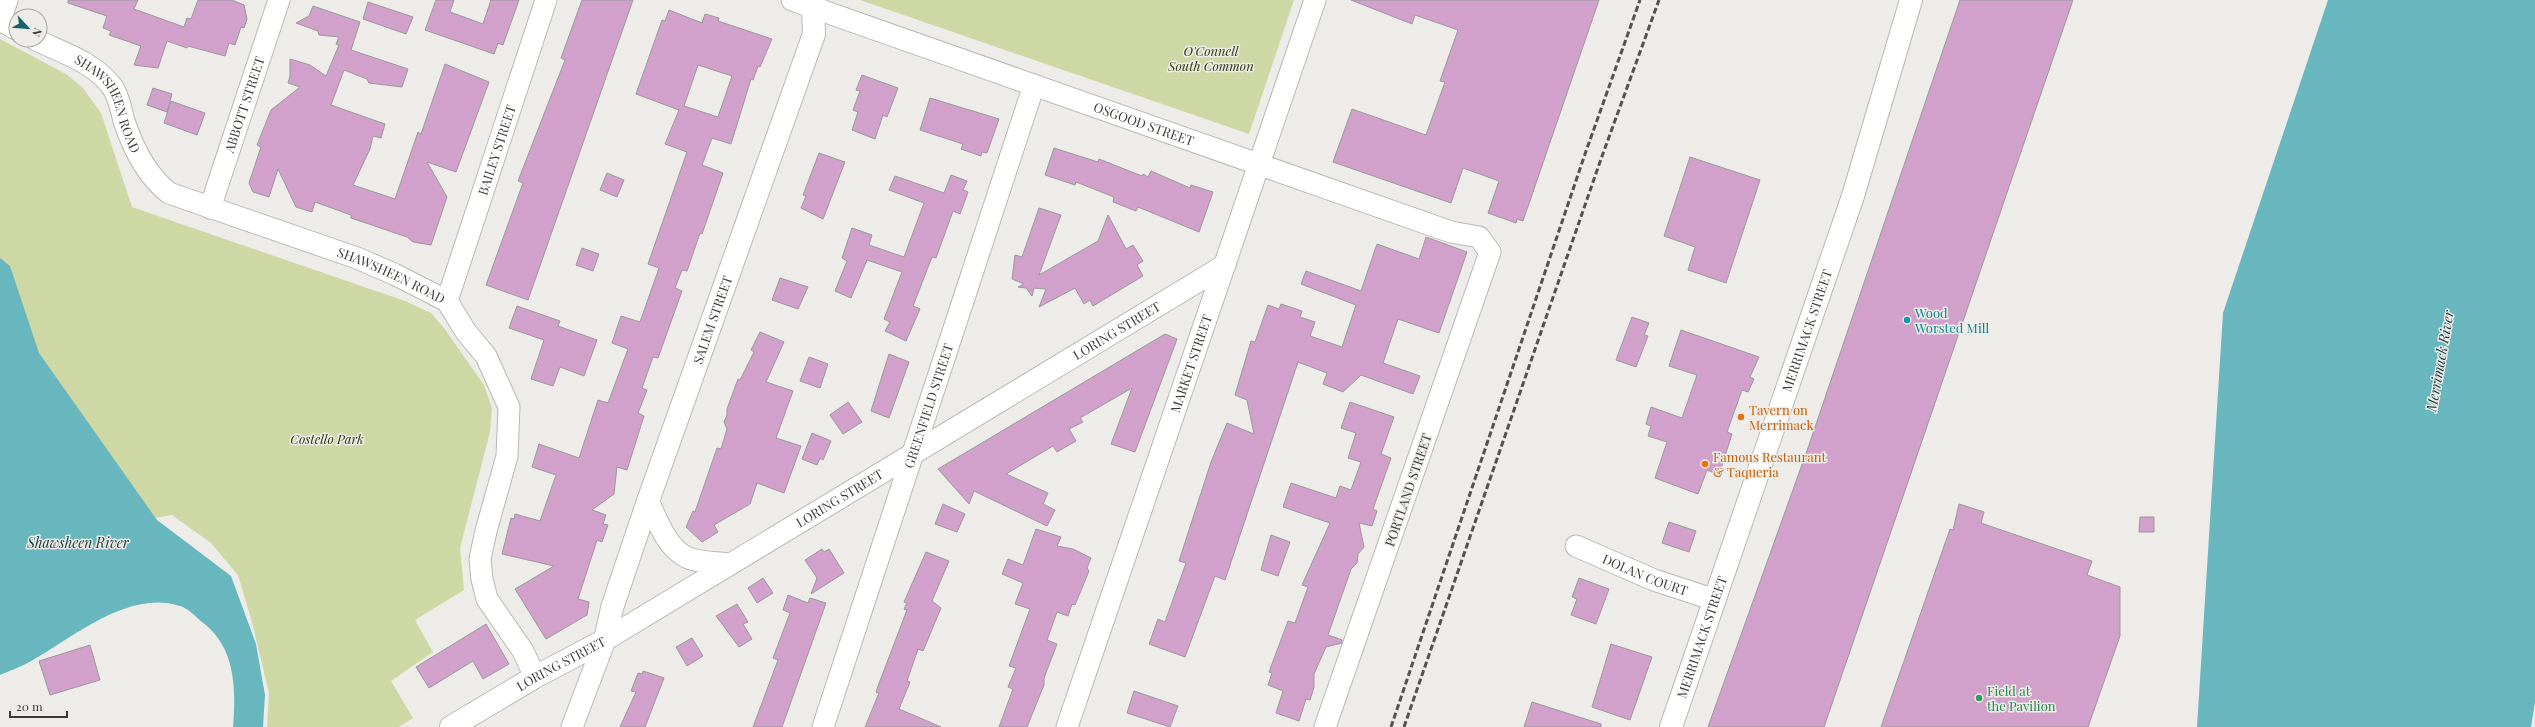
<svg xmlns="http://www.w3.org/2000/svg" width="2535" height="727" font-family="'Playfair Display',serif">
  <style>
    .green { fill: #ced8a5 }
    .water { fill: #68b7bf }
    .building { fill: #d1a1cb; stroke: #9b989b; fill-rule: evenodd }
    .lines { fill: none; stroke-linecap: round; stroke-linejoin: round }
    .minor-casing { stroke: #bab8b4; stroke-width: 23 }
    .major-casing { stroke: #bab8b4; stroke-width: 24 }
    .minor { stroke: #fff; stroke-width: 21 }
    .major { stroke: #fff; stroke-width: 22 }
    .rail { stroke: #525250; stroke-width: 3; stroke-dasharray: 6 3; stroke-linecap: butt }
    .culture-dot { fill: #0f9aa8; stroke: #edece8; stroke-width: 1.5 }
    .food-dot { fill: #e8710a; stroke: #edece8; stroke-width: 1.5 }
    .leisure-dot { fill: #2e9e5b; stroke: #edece8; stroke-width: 1.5 }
    .labels { text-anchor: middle; stroke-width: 3; stroke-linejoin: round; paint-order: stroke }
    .park-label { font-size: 13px; font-style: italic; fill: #32380a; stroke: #edece8 }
    .street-label { font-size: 13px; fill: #393937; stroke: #edece8 }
    .culture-label { font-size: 13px; fill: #0d838f; stroke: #edece8; text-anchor: start }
    .food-label { font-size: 13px; fill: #c56008; stroke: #edece8; text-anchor: start }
    .leisure-label { font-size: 13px; fill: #27864d; stroke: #edece8; text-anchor: start }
    .water-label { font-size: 14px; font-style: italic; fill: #143a3e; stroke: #edece8 }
  </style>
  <rect width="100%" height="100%" fill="#edece8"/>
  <!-- green -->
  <path class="green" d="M860,0H1294L1249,134Z
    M0,39L66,74L83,88L101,113L132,207L405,301L431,313L444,328L484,385L492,408L490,432L460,548L464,590L415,620L433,652L391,681L413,718L399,727H267L269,693L252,622L238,575L211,543L172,515L133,522L0,591Z"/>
  <!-- water -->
  <path class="water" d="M2328,0H2535V702L2531,727H2197L2223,313Z
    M0,258L10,266L39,353L157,520L231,576L256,644L265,695L263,727H233C236,689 236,647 202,622C196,617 188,608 180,606C130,589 74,636 33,660C23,666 11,670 0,675Z"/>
  <!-- building -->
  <path class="building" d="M68,0H138L134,9L184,27L187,18L191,19L198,0H232L244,5L247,19L244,28L241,27L235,45L229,43L225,56L188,46L187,48L167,41L158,68L134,65L141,46L109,35L111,31L103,28L107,16L68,3Z
    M436,0H454L450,12L483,24L491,0H519L503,45L498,43L494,54L425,30Z
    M582,0H633L528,300L486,285L523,183L518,181L565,60L561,58Z
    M1351,0H1599L1523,221L1517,219L1516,223L1488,213L1499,181L1463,168L1451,203L1333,162L1352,109L1426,135L1445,82L1440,81L1458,30L1415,15L1412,24Z
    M1960,0H2073L1824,727H1708L1809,445Z
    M368,2L413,17L406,34L363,19Z
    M313,6L360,22L351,50L408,69L402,87L369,83L367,79L344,70L331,105L385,124L381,138L373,136L370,149L353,185L395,199L418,132L421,134L445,64L489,82L456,172L427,162L447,197L431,245L413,242L407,237L351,218V215L315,202L312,212L296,207L278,169L269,197L253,192L249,183L261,147L257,145L271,110L300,87L288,83L290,76V59L310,65L326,76L339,45L336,44L339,37L319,35L318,31L296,23L309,16Z
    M669,10L702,23L705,14L719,18L718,21L772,39L760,67L758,66L753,80L751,79L731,144L712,138L702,165L723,173L702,234L700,233L687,271L682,270L675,288L682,291L658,358L653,357L642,388L647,390L638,413L644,416L627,470L617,467L614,494L592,510L606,515L603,524L608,525L602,542L597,540L578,599L589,602L587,615L546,639L515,589L554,566L502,554L511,518L514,519L515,514L540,521L556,475L532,467L539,444L579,458L598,400L608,403L628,349L612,343L621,316L640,322L659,268L648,264L687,152L665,144L679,110L636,94L662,20L665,21ZM698,65L732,76L718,117L684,106Z
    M862,75L898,88L887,117L883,115L875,139L852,130L858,112L853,110L860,91L856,90Z
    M153,88L172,94L167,112L147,105Z
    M930,98L999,119L987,153L982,152L981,156L961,149L963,144L920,130Z
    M171,101L205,113L197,135L164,123Z
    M1054,148L1098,162L1099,159L1142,176L1143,174L1148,177L1151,171L1190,188L1191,185L1213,192L1199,232L1138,207L1136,211L1113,202L1114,197L1076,182L1075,185L1045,175Z
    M819,153L845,162L823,219L801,208L806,196L803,195Z
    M1690,157L1760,180L1726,283L1688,270L1695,247L1664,236Z
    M607,173L624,180L617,197L600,190Z
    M951,175L967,181L963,190L968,192L960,214L953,211L936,258L932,257L913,306L920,309L906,341L885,331L890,322L884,319L902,272L867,260L851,298L835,291L847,261L842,258L852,228L872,235L869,245L904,257L924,203L889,190L895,176L944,193Z
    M1039,208L1061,215L1039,275L1098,241L1108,215L1126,249L1133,245L1143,261L1137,265L1143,276L1093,306L1090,300L1084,304L1075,288L1039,307L1046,289L1034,288L1032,296L1026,288L1018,287L1024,284L1012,279L1015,255L1022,257Z
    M1426,237L1467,252L1439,333L1398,319L1383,363L1420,376L1413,394L1361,375L1343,392L1323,384L1327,373L1298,362L1225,580L1215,576L1185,657L1149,644L1158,619L1165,622L1186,563L1179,561L1211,462L1227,423L1254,434L1247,400L1235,395L1251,341L1255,342L1268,305L1279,309L1281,304L1302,311L1300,317L1315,322L1310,336L1342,347L1356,305L1301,284L1306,271L1361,291L1377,244L1419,259Z
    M582,248L599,254L593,271L576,265Z
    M780,278L808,287L798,309L772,300Z
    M517,306L560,321L558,326L597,340L584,376L560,367L553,386L531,379L544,340L509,328Z
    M1632,317L1649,323L1644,335L1648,336L1636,367L1616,360Z
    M1681,330L1759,357L1750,377L1754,379L1748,392L1742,390L1727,432L1732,434L1719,475L1707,470L1698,494L1655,478L1667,442L1648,436L1651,426L1646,424L1651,407L1682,418L1697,375L1669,366Z
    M760,332L784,342L766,382L793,391L776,438L801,446L784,493L757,483L750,504L714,525L718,532L702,542L686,527L693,511L695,512L717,448L721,449L727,429L724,422L727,415V409L738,379L740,380L754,352L751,350Z
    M1165,334L1177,339L1135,452L1111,444L1132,388L1080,418L1083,422L1069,429L1076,441L1057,452L1053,446L1006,474L1048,493L1043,504L1055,510L1047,526L974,491L969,504L938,469Z
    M889,354L909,362L889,418L871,411Z
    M809,357L828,364L820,388L800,381Z
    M848,402L862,422L843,434L830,415Z
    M1350,402L1394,417L1381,454L1391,458L1373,509L1377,511L1372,526L1359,523L1364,547L1358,554L1357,563L1351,569L1328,635L1342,640V643L1326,647L1314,674V687L1310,700L1306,699L1299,721L1276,713L1283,691L1268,685L1272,673L1269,672L1288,621L1295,623L1308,587L1302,585L1330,523L1283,507L1291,483L1336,498L1340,486L1351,490L1361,462L1348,458L1356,433L1341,428Z
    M812,433L831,441L823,460L820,458L817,465L802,459Z
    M943,504L965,514L957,532L935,524Z
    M1959,504L1984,512L1981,523L2092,561L2087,575L2120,587V636L2088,727H1881L1950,529L1953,530Z
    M2140,517H2154V532H2139Z
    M1669,522L1696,531L1689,552L1662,543Z
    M1036,529L1061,537L1057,546L1073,549L1091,558L1087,568L1089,571L1075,605L1072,604L1068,616L1057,612L1047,640L1057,644L1044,678V685L1027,727H999L1013,689L1008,687L1016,668L1009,666L1030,609L1015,604L1023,583L1002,574L1008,559L1023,565Z
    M1271,535L1290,542L1278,576L1261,570Z
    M822,549L824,552L829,549L844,573L811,594L817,578L805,560Z
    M926,552L949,561L932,601L941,608L923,651L918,649L907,681L910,682L899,709L941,727H865L879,693L876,692L878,686L907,610L904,609L907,603L904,602Z
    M763,578L773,593L757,603L748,588Z
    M1579,578L1609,589L1596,624L1571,615L1577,599L1572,597Z
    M788,595L808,603L810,598L826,603L782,727H753L778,660L773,658L790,613L783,610Z
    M737,604L748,622L743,624L752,639L739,647L716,616Z
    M486,624L509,664L483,679L473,661L429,688L416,667Z
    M692,638L703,656L687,666L676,647Z
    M1611,644L1652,657L1630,720L1592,707Z
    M90,645L100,680L50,695L39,661Z
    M643,671L664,678L645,727H620L636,692L631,691L638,673L642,674Z
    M1134,691L1178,706L1170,727L1127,713Z
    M1532,702L1601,724V727H1524Z"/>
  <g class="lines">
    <!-- minor casing -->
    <g class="minor-casing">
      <g id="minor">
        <path id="s1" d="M792,0L1451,232L1479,237L1490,252L1325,727"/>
        <path d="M0,20L7,0"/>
        <path d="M0,20L16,29"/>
        <path id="s2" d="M36,40C61,52 91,61 110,84C118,93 121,109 124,121C133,148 146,175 169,193L357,258L394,274L447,301L466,332L486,356L509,407L507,456L486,531L480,559L482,579L487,599L523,651L535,677"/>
        <path id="s3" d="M210,208L279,0"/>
        <path id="s4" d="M447,301L546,0"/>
        <path d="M648,501C657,519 666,547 686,557C698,563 716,562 729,564"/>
        <path id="s5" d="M1576,546L1654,580L1715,600"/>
        <path id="s6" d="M572,727L605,640L1225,265"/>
        <path id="s7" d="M823,727L1034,85"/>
        <path id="s8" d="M1067,727L1315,0"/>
      </g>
    </g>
    <!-- major casing -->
    <g class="major-casing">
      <g id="major">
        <path id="s9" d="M451,727L535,677L605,640L612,608L648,501L814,34L813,7L815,0"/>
        <path id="s10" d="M1671,727L1853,196L1911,0"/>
      </g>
    </g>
    <!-- minor -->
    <use href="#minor" class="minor"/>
    <!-- major -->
    <use href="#major" class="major"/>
    <!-- rail -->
    <path class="rail" d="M1391,727L1585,154L1640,0
      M1404,727L1601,159L1659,0"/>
  </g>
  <!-- markers -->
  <circle class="culture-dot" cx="1907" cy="320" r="4"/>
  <g class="food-dot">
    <circle cx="1741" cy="417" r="4"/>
    <circle cx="1705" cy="464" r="4"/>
  </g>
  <circle class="leisure-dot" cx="1979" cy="698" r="4"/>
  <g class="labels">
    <!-- park labels -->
    <g class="park-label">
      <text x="1211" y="56">O'Connell<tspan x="1211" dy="15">South Common</tspan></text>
      <text x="327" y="444">Costello Park</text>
    </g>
    <!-- street labels -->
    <g class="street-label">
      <text dy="5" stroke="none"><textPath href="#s3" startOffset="109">ABBOTT STREET</textPath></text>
      <text dy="5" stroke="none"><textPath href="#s2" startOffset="102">SHAWSHEEN ROAD</textPath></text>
      <text dy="5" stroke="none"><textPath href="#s1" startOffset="373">OSGOOD STREET</textPath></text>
      <text dy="5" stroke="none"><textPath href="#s4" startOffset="159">BAILEY STREET</textPath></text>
      <text dy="5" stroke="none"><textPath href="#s2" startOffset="450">SHAWSHEEN ROAD</textPath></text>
      <text dy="5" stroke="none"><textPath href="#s9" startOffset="515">SALEM STREET</textPath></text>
      <text dy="5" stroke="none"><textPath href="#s6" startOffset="691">LORING STREET</textPath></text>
      <text dy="5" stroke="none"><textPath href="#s10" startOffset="419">MERRIMACK STREET</textPath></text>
      <text dy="5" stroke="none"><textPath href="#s8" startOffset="384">MARKET STREET</textPath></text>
      <text dy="5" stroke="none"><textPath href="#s7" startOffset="338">GREENFIELD STREET</textPath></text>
      <text transform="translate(1408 490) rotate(-71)" y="5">PORTLAND STREET</text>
      <text dy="5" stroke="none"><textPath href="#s6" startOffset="367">LORING STREET</textPath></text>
      <text dy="5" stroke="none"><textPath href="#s5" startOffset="75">DOLAN COURT</textPath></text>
      <text dy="5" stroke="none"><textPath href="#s10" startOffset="95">MERRIMACK STREET</textPath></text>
      <text dy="5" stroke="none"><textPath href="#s9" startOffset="127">LORING STREET</textPath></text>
    </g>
    <!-- culture labels -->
    <g class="culture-label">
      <text x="1915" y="318">Wood<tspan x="1915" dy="15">Worsted Mill</tspan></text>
    </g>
    <!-- food labels -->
    <g class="food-label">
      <text x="1749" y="415">Tavern on<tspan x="1749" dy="15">Merrimack</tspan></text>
      <text x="1713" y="462">Famous Restaurant<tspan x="1713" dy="15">&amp; Taqueria</tspan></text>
    </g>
    <!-- leisure labels -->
    <g class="leisure-label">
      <text x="1987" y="696">Field at<tspan x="1987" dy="15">the Pavilion</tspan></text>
    </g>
    <!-- water labels -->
    <g class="water-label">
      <text transform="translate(2440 361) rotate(-80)" y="5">Merrimack River</text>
      <text x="78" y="548">Shawsheen River</text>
    </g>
  </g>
  <!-- north arrow -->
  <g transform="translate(28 28) rotate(116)"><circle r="19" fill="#edece8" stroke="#a5a4a1"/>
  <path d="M0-3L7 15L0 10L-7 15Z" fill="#146369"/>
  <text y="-6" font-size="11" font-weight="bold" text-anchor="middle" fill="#393937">N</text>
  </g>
  <!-- scale -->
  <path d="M10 711v6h57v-6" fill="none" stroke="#393937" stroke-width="2"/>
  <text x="16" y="711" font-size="12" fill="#393937" stroke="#edece8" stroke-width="3" paint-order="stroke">20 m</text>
</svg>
